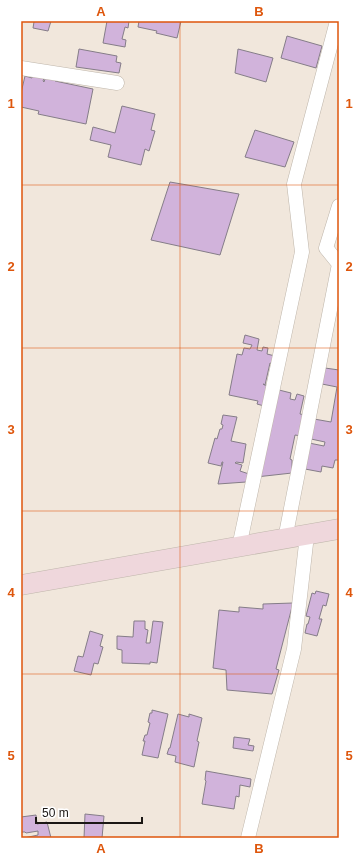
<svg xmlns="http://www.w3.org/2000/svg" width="360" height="859" font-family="Helvetica,sans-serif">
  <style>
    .building { fill: #d1b3db; stroke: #857d88 }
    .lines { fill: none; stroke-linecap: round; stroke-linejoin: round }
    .street-casing { stroke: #bfb6ab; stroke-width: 15 }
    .secondary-casing { stroke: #bfb6ab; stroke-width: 21 }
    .street { stroke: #fff; stroke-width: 14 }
    .secondary { stroke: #efd7dc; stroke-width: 20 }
    .grid { fill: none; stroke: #de560c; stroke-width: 1; stroke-opacity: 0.55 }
    .neatline { fill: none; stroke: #de560c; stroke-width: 1.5 }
    .grid-label { font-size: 13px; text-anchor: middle; font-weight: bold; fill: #de560c }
  </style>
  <rect width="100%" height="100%" fill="#f1e7dc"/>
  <!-- building -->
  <path class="building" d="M32,21H51L48,31L33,28L34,22Z
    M107,21H129L128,28L125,27L122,39L126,40L125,47L103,43Z
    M139,21H181L177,38L156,33L157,31L138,27Z
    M287,36L322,46L316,68L281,58Z
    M79,49L117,56L116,62L121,63L119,73L76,67Z
    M238,49L273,58L266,82L235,73Z
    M32,75L44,78L43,81L44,82L46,76L56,78L55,81L93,89L86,124L38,114L39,111L21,107V93L25,76L32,78Z
    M122,106L155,114L151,130L155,131L149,151L145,149L141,165L108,157L111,145L90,140L93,127L115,133Z
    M255,130L294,142L285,167L245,157Z
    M170,182L239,194L220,255L151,240Z
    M245,335L259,339L257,350L262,351L263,347L268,348L267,354L275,356L273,364L270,363L265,385L263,384L269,387L264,406L257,404L258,401L229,395L237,354L242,355L244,348L250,349L252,345L243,343Z
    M325,368L339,370V460H335L333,468L322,466L321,472L305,469L309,443L324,446L325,442L311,439L314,419L331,422L337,387L322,384Z
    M275,389L291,393L290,399L295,400L297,394L304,396L300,414L306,415L301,436L295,435L290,459L292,460V473L256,477Z
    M223,415L237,417L231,441L246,444L243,463L236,462L235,463L242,465L240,471L249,474L246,482L218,484L223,462H222L221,466L208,463L215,438L217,439L220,429H222L223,425L221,424Z
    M316,591L329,594L326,606L323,605L319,619H322L317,636L305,633L307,624H308L310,617L306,616L312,593L315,594Z
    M293,603L276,669L279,670L272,694L227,690L226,670L213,668L219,610L239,612V607L263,609V604Z
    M134,621H145V629L148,630L146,643H150L153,621L163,622L157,663L150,662V664L122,663V650L117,649V636L133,637Z
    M90,631L103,635L100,646L103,647L98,664L94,663L91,675L74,671L78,656L83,657Z
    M152,710L168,714L158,758L142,755L145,741H143L145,735H147L150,723L148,722L150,713H152Z
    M178,714L189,717V714L202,718L197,741L199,742L194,767L175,762L176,756L167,754L169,748H170Z
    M234,737L250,739L248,745L254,746L253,751L233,748Z
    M206,771L251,779L250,787L240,785L239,797L236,796L234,809L202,804L206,781L205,780Z
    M85,814L104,816L102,838H84Z
    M36,815L37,824L47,822L51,838H24L38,835V831L26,833L25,832H21V817Z"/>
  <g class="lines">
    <!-- street casing -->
    <g class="street-casing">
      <path id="street" d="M21,68L117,83
        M339,206L326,248L339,264
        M285,539L339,264
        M239,547L302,252L294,184L337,21
        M248,838L294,649L307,535"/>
    </g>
    <!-- secondary casing -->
    <g class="secondary-casing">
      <path id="secondary" d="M21,585L339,529"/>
    </g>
    <!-- street -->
    <use href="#street" class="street"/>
    <!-- secondary -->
    <use href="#secondary" class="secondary"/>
  </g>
  <!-- grid -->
  <path class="grid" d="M180,21V838M21,185H339M21,348H339M21,511H339M21,674H339"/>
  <!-- border -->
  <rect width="360" height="859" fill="none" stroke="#ffffff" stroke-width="44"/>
  <!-- scale -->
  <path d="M36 817v6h106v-6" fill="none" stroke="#1b1714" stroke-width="2"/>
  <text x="42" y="817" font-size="12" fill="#1b1714" stroke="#ffffff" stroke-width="3" paint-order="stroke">50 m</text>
  <rect x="22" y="22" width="316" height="815" class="neatline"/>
  <g class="grid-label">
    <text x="101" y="16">A</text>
    <text x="259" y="16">B</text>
    <text x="11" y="108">1</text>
    <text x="349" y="108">1</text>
    <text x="11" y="271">2</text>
    <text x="349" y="271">2</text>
    <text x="11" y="434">3</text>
    <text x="349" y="434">3</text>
    <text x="11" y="597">4</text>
    <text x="349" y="597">4</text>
    <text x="11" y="760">5</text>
    <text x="349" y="760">5</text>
    <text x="101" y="853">A</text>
    <text x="259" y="853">B</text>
  </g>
</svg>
